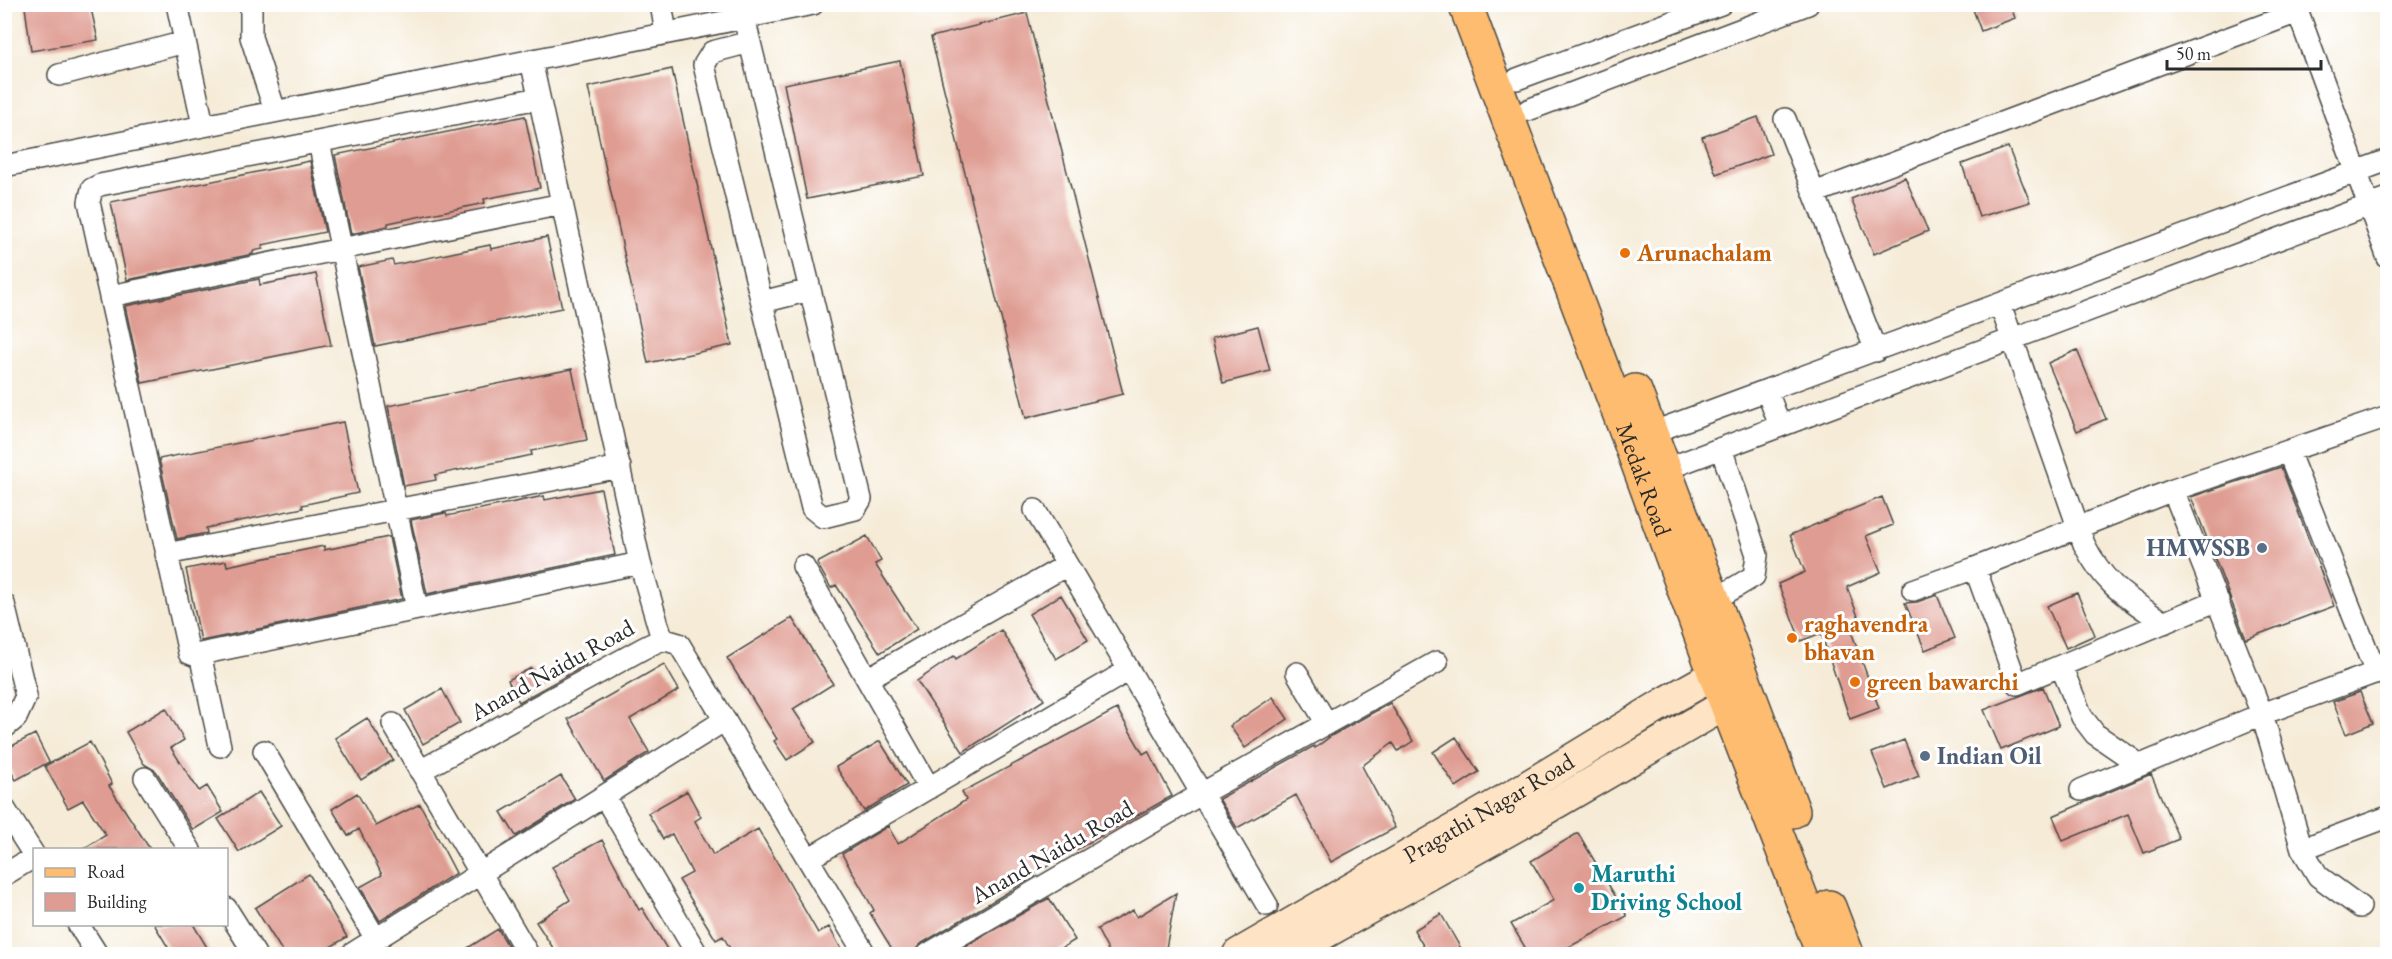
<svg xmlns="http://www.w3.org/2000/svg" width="2392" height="959" font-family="'EB Garamond',serif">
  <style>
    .building { fill: #df9c92 }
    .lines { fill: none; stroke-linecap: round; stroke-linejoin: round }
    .street-casing { stroke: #494845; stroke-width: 24 }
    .secondary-casing { stroke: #494845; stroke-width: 33 }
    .primary-casing { stroke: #494845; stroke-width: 36 }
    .street { stroke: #fff; stroke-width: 21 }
    .secondary { stroke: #fee4c5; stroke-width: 30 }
    .primary { stroke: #fdbc6f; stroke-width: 33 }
    .food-dot { fill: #e8710a; stroke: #fff; stroke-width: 2 }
    .service-dot { fill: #5c6f8a; stroke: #fff; stroke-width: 2 }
    .culture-dot { fill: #0f9aa8; stroke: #fff; stroke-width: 2 }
    .labels { text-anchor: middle; stroke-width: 6; stroke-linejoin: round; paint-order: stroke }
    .food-label { font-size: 24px; font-weight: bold; fill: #c56008; stroke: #fff; text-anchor: start }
    .street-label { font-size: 24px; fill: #2b2b2b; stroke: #fff }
    .service-label { font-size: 24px; font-weight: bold; fill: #4e5e75; stroke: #fff; text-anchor: end }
    .culture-label { font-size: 24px; font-weight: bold; fill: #0d838f; stroke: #fff; text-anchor: start }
  </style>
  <rect width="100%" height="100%" fill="#fff"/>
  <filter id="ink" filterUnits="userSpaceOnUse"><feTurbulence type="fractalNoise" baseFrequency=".0167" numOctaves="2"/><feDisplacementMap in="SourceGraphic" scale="12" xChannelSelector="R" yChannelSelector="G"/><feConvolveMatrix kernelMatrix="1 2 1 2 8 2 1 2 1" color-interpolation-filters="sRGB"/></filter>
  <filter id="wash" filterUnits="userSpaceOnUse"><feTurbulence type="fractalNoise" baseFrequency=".008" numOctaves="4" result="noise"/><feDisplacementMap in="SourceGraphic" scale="24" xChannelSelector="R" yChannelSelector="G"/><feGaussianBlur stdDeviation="1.35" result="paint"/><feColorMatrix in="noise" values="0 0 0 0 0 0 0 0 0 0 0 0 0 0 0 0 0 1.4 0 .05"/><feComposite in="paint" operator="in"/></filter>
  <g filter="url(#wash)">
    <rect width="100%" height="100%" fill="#f5ebd7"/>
    <g id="blocks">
      <!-- building -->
      <path class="building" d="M40,4H90L98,40L31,51L25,7Z
        M1971,4H2010L2015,18L1981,31Z
        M1027,13L1123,394L1026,418L931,37Z
        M900,61L924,176L807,199L784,84Z
        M672,69L732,345L648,363L588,87Z
        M525,116L540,188L484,199L485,203L388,223V226L351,234L335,155Z
        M1758,117L1771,154L1716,174L1702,137Z
        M2008,147L2030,202L1979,217L1962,164Z
        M310,161L325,232L262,245L263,249L253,251V254L127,280L111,202Z
        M1905,177L1928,231L1874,254L1851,199Z
        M547,237L562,308L375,346L358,267L392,260L394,265L490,245L491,249Z
        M316,274L331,345L142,383L125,306L259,279L260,285Z
        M1258,326L1270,371L1223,383L1212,338Z
        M2077,350L2106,419L2077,431L2048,363Z
        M572,369L587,440L531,451L532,455L435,475L436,480L404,486L388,406Z
        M343,422L358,493L302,505L303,508L206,528L207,533L177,539L159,459Z
        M2281,467L2334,606L2246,639L2191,497Z
        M601,489L615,555L427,594L411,520L446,513L447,516L544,496L545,500Z
        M1882,497L1893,525L1866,536L1881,572L1847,587L1859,619L1848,623L1879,708L1850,719L1821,633L1801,641L1778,584L1805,572L1790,535Z
        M867,536L881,561L875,564L917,629L880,653L836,585L831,588L817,563Z
        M389,537L402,599L201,641L186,569L226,561L227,566L324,546V550Z
        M2077,593L2095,635L2066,648L2047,606Z
        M1061,595L1088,640L1056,659L1029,614Z
        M1937,595L1955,638L1925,650L1905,603L1917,602Z
        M792,618L833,684L793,709L815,742L787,760L774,741L777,739L727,658Z
        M1001,630L1044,700L963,752L917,681L954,656L956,659Z
        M580,654L586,665L519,702L508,680L531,668L536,677Z
        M664,664L679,690L630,719L649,752L604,781L568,719Z
        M2043,687L2059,726L2001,750L1984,710Z
        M442,689L460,723L423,744L405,710Z
        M2360,692L2373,723L2346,734L2333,702Z
        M1273,697L1288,719L1245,748L1230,726Z
        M1390,703L1413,741L1398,751L1393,743L1362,766L1395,828L1331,862L1296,795L1237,828L1219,799L1314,746L1315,748L1331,736Z
        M166,708L184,740L171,748L199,791L207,786L223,812L193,830L156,771L144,764L126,732Z
        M1117,709L1143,754L1148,751L1172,796L1056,861L1034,874L1035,876L922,943L917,948L915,954H895L870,913L874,910L842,854L888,826L898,844L966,800L962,792Z
        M367,718L393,760L361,780L335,738Z
        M35,734L49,762L16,780L4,758V750Z
        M1456,737L1479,772L1456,787L1433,752Z
        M1904,740L1919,776L1887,789L1872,753Z
        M880,741L907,785L864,811L836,767Z
        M90,742L112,784L109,786L150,849H83L106,835L83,800L68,808L45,766Z
        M2151,774L2179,839L2144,853L2128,814L2063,841L2053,816Z
        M561,776L575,799L516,836L501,812Z
        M687,791L701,817L695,821L713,855L758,829L818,933L829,927L844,954H733L723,936L716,940L679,880L692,873L672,834L663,839L648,813Z
        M259,792L281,826L239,852L218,819Z
        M357,793L376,826L420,804L456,873L380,921L360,887L382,875L359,829L348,836L332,809Z
        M1578,833L1627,916L1556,954H1529L1511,924L1554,900L1531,861Z
        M602,840L639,910L642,908L670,954H557L536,922L570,900L552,867Z
        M309,874L347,937L319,954H284L255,908Z
        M1176,893L1165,954H1110L1097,929L1133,910L1137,917Z
        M1049,898L1075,940L1052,954H952Z
        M1441,914L1464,954H1428L1414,930Z
        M154,924H193L211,954H172Z
        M498,929L513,954H458Z"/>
    </g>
  </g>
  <g filter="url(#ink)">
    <use href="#blocks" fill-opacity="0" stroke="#494845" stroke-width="1.5"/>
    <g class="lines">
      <!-- street casing -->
      <g class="street-casing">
        <path id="street" d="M177,4L203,125
          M251,4V37L275,111
          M661,4L666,33
          M2295,4L2388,258
          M744,18L861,499L855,509L823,517L812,508L704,65L712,52L750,42
          M531,60L640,563L662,639
          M59,75L185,42
          M1517,79L1721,4
          M539,98L100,185L92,189L89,202L189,653L194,655L200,654L640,563
          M1528,110L1808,4
          M1785,119L1876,351
          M319,142L417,609
          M4,166L813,4
          M1814,193L2298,12
          M110,296L562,204
          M762,302L810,290
          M2000,304L2084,544C2105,586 2127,597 2164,623
          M1767,391L1780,426
          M1651,433L2388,160
          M2288,451L2376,673
          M1666,469L2388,198
          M2173,490L2262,714L2302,849L2318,876L2360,907
          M1035,510L1267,905
          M166,554L620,467
          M803,566L867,679
          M1975,568L2017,684L2218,600
          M1913,590L1975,568L2173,490L2388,417
          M1714,600L1754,576L1757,555L1721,448
          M4,604L26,696L16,718L4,728
          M200,654L220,746
          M2061,666L2082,717L2095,734L2140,765
          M1297,673L1327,724
          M393,724L528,954
          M264,751L376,939
          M420,771L642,649L662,639L679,644L865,954
          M145,778L190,850
          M929,788L867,679L1067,565
          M2081,790L2262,714L2388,668
          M604,796L697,954
          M4,808L34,855
          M2302,849L2388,817
          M808,859L1129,670
          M4,875L34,857
          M226,908L255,954
          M78,924L97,954
          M352,954L725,720
          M928,954L1201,794L1437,662"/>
      </g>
      <!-- secondary casing -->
      <g class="secondary-casing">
        <g id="secondary">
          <path id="s1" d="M1238,954L1516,793L1664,703L1735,663"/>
          <path d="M1288,954L1529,819L1728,703L1749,694"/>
        </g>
      </g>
      <!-- primary casing -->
      <g class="primary-casing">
        <g id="primary">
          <path id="s2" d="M1465,4L1627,434L1715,674L1823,954"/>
          <path d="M1635,391L1793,811"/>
          <path d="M1829,907L1847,954"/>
        </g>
      </g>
      <!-- street -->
      <use href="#street" class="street"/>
      <!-- secondary -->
      <use href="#secondary" class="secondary"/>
      <!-- primary -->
      <use href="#primary" class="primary"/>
    </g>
  </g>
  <!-- markers -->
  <g class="food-dot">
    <circle cx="1625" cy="253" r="6"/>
    <circle cx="1792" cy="638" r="6"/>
    <circle cx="1855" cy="682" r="6"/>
  </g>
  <g class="service-dot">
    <circle cx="2262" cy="548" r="6"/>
    <circle cx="1925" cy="756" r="6"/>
  </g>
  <circle class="culture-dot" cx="1579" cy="888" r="6"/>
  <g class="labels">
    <!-- food labels -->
    <g class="food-label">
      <text x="1637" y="261">Arunachalam</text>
      <text x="1804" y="632">raghavendra<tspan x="1804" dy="28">bhavan</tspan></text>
      <text x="1867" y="690">green bawarchi</text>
    </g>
    <!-- street labels -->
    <g class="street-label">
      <text dy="8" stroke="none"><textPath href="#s2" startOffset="508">Medak Road</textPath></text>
      <text transform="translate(552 670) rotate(-29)" y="8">Anand Naidu Road</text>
      <text dy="8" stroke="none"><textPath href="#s1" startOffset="290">Pragathi Nagar Road</textPath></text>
      <text transform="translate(1052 852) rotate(-30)" y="8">Anand Naidu Road</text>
    </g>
    <!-- service labels -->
    <g class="service-label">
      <text x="2250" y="556">HMWSSB</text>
      <text x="1937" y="764" text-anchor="start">Indian Oil</text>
    </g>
    <!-- culture labels -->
    <g class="culture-label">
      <text x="1591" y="882">Maruthi<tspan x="1591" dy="28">Driving School</tspan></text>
    </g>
  </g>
  <!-- margin -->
  <rect width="2392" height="959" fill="none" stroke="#fff" stroke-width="24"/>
  <!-- legend -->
  <rect x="33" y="848" width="195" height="78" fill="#ffffff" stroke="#aaaaaa" stroke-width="1.5"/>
  <rect x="45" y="868" width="30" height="9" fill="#fdbc6f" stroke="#aaaaaa" stroke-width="1.5"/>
  <text x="87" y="878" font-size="18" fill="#2b2b2b">Road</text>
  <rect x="45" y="893" width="30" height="18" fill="#df9c92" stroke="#aaaaaa" stroke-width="1.5"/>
  <text x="87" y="908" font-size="18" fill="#2b2b2b">Building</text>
  <!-- scale -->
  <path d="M2167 60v9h154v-9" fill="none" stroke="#2b2b2b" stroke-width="3"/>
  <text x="2176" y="60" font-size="18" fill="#2b2b2b" stroke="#ffffff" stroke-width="4.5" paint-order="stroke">50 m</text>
</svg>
